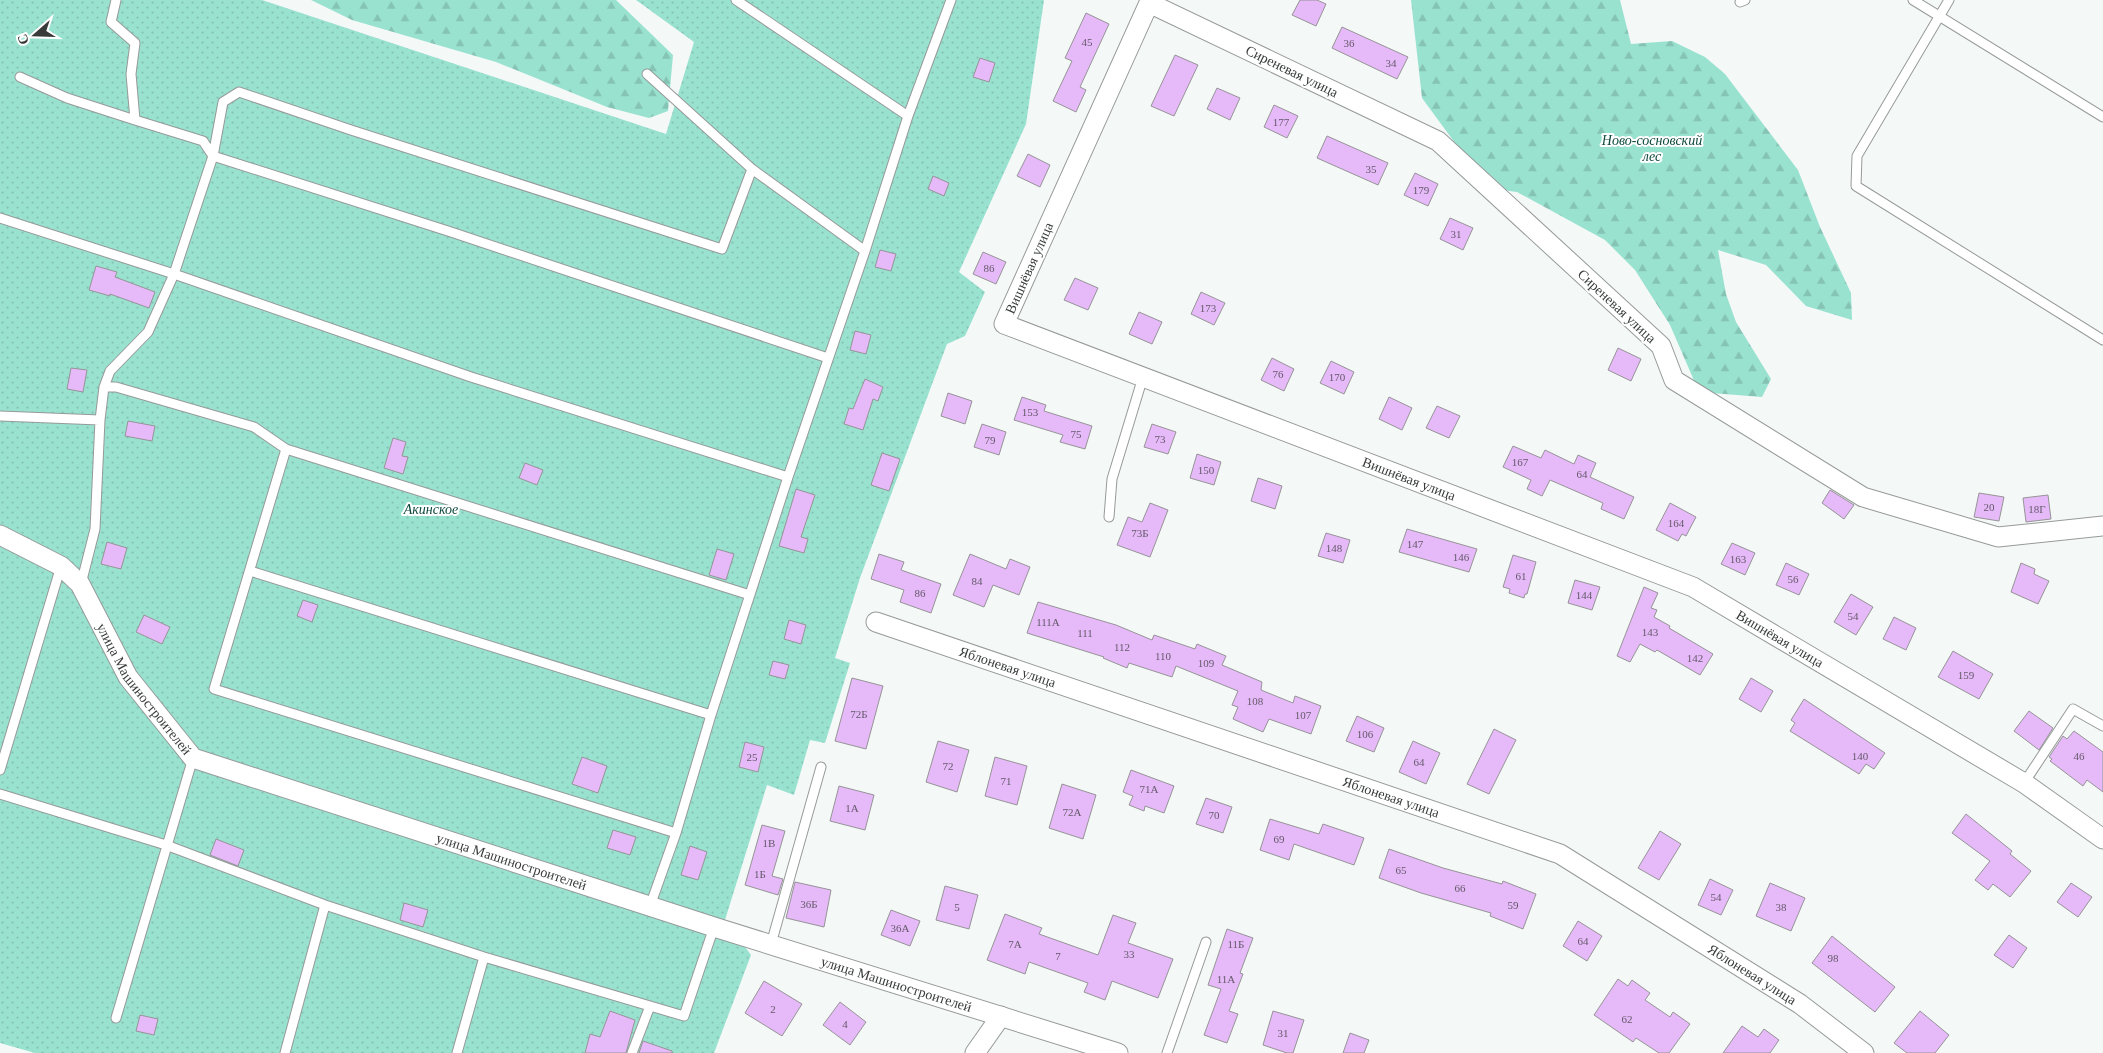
<svg xmlns="http://www.w3.org/2000/svg" width="2103" height="1053" font-family="'Times New Roman',serif">
  <style>
    .grass { fill: url(#grass-dots) }
    .forest { fill: url(#forest-firs) }
    .building { fill: #e6b9f8; stroke: #969497 }
    .lines { fill: none; stroke-linecap: round; stroke-linejoin: round }
    .service-casing { stroke: #969a99; stroke-width: 11 }
    .minor-casing { stroke: #969a99; stroke-width: 21 }
    .service { stroke: #fff; stroke-width: 9 }
    .minor { stroke: #fff; stroke-width: 19 }
    .labels { text-anchor: middle; stroke-width: 4; stroke-linejoin: round; paint-order: stroke }
    .number-label { font-size: 11px; fill: #645a6a }
    .street-label { font-size: 14px; fill: #393b3b; stroke: #fff }
    .park-label { font-size: 14px; font-style: italic; fill: #0f493e; stroke: #fff }
  </style>
  <defs>
    <pattern id="grass-dots" width="8" height="8" patternUnits="userSpaceOnUse" patternTransform="scale(1.25)"><rect width="8" height="8" fill="#9ae2d0"/><path d="M2 2h.1M6 6h.1" fill="none" stroke="#85c3b4" stroke-width="1.8" stroke-linecap="round"/></pattern>
    <pattern id="forest-firs" width="22" height="20" patternUnits="userSpaceOnUse" patternTransform="scale(1.25)"><rect width="22" height="20" fill="#9ae2d0"/><path d="M5 1l3.5 6h-7zM16 11l3.5 6h-7z" fill="#85c3b4"/></pattern>
  </defs>
  <rect width="100%" height="100%" fill="#f4f8f7"/>
  <!-- grass -->
  <path class="grass" d="M0,0H262L666,134L694,42L636,0H1044L1026,124L959,272L985,292L965,336L947,344L860,578L835,658L850,663L825,743L810,740L794,795L767,785L725,920L751,955L714,1053H35L0,1043Z"/>
  <!-- forest -->
  <path class="forest" d="M311,0H616L673,55L668,111L649,118L607,107L496,62L352,20Z
    M1411,0H1620L1631,44L1672,41L1705,57L1725,74L1798,170L1820,227L1851,293L1852,320L1806,306L1766,265L1718,250L1726,294L1736,322L1771,379L1762,397L1699,392L1670,325L1635,270L1605,240L1517,192L1488,188L1422,98Z"/>
  <!-- building -->
  <path class="building" d="M1300,0H1317L1326,4L1316,26L1292,15Z
    M1086,13L1109,24L1080,87L1086,90L1076,112L1053,101L1072,61L1065,58Z
    M1342,27L1408,57L1397,79L1332,48Z
    M1175,55L1198,65L1174,116L1151,106Z
    M980,58L995,63L989,82L973,77Z
    M1217,88L1240,98L1230,120L1207,109Z
    M1274,105L1298,116L1287,138L1264,127Z
    M1327,136L1388,163L1378,185L1317,158Z
    M1028,154L1050,165L1040,187L1017,176Z
    M1415,173L1438,184L1428,206L1404,195Z
    M933,176L949,183L944,196L928,189Z
    M1450,218L1473,228L1463,250L1440,239Z
    M880,250L896,254L891,271L875,267Z
    M983,252L1006,262L996,284L973,274Z
    M96,266L117,272L115,277L155,292L149,308L110,294V296L89,290Z
    M1075,278L1098,288L1088,310L1064,300Z
    M1201,292L1225,303L1214,325L1191,314Z
    M1139,312L1162,322L1152,344L1129,334Z
    M855,331L871,335L866,354L850,350Z
    M1618,348L1641,359L1631,381L1608,370Z
    M1272,358L1294,369L1284,391L1261,380Z
    M1331,361L1354,372L1344,394L1320,383Z
    M71,368L87,370L83,392L67,389Z
    M865,379L883,387L878,401L873,399L863,430L844,424L849,408L853,409Z
    M948,393L972,401L965,424L941,416Z
    M1022,397L1046,405L1044,411L1092,426L1085,449L1060,442L1063,435L1014,420Z
    M1389,397L1412,408L1402,430L1379,419Z
    M1437,406L1460,416L1449,438L1426,428Z
    M128,421L155,426L152,441L125,436Z
    M982,424L1006,432L999,455L974,447Z
    M1152,424L1176,432L1168,454L1144,447Z
    M393,438L406,442L402,456L408,457L403,474L384,468Z
    M1513,446L1541,458L1545,450L1574,464L1578,455L1596,463L1590,477L1634,497L1624,519L1601,509L1603,503L1550,480L1542,496L1527,489L1531,480L1503,467Z
    M882,453L900,459L889,491L871,485Z
    M1197,454L1221,462L1214,485L1190,478Z
    M525,463L543,470L537,485L519,478Z
    M1258,478L1282,486L1275,509L1251,501Z
    M796,489L815,495L801,537L808,539L804,553L779,546Z
    M1830,490L1854,505L1844,519L1822,503Z
    M1979,493L2004,497L1999,521L1974,517Z
    M2048,495L2051,519L2026,522L2023,498Z
    M1150,503L1168,510L1150,557L1117,545L1128,517L1142,522Z
    M1670,503L1696,517L1686,536L1682,534L1678,541L1656,530Z
    M1407,529L1477,549L1469,572L1399,552Z
    M1326,533L1350,540L1343,563L1318,556Z
    M107,542L127,548L121,569L101,564Z
    M1732,543L1755,553L1745,575L1721,564Z
    M717,549L734,554L726,580L709,575Z
    M879,554L904,562L901,570L941,584L931,613L900,602L904,590L871,579Z
    M970,554L1006,569L1010,559L1030,567L1019,595L993,585L984,607L953,595Z
    M1513,555L1536,562L1527,594H1525L1524,598L1509,593L1510,589L1503,587Z
    M1786,563L1809,574L1799,595L1776,585Z
    M2021,563L2035,569L2034,574L2049,581L2038,604L2011,592Z
    M1575,580L1600,587L1592,610L1568,603Z
    M1644,587L1658,593L1651,608L1657,610L1654,617L1670,626L1669,628L1713,654L1700,675L1657,650L1655,652L1640,644L1630,662L1617,656Z
    M1851,594L1873,607L1856,635L1834,622Z
    M303,600L318,605L312,622L297,616Z
    M1038,602L1116,625L1152,640L1154,635L1195,649L1197,644L1226,656L1222,665L1262,682L1261,690L1293,703L1295,696L1321,706L1311,734L1269,719L1263,732L1233,719L1238,707L1232,705L1238,691L1176,666L1172,677L1129,663L1127,668L1103,658L1104,657L1027,633Z
    M144,615L170,627L162,644L136,632Z
    M1894,617L1916,628L1906,650L1883,639Z
    M789,620L806,625L801,644L784,639Z
    M1953,651L1993,674L1979,699L1938,677Z
    M773,661L789,665L785,679L769,675Z
    M852,678L883,686L866,749L835,741Z
    M1751,678L1773,691L1761,712L1739,699Z
    M1804,699L1885,753L1874,769L1866,764L1859,774L1790,731L1795,723L1791,720Z
    M2029,711L2053,728L2039,750L2014,731Z
    M1357,716L1384,728L1374,752L1346,741Z
    M1494,729L1516,740L1489,794L1467,784Z
    M2074,731L2103,752V792L2087,780L2083,786L2050,761L2052,759L2049,757L2063,736L2067,739Z
    M938,741L969,750L957,792L926,782Z
    M1413,741L1440,753L1426,784L1399,772Z
    M745,742L764,747L758,772L739,767Z
    M582,757L607,766L598,793L572,784Z
    M995,757L1027,766L1017,805L985,796Z
    M1131,770L1174,786L1164,813L1145,806L1144,811L1129,805L1133,796L1123,792Z
    M1062,784L1096,795L1083,839L1049,828Z
    M839,786L874,795L865,830L830,821Z
    M1206,798L1232,807L1223,833L1196,824Z
    M1966,814L2012,851L2010,854L2031,871L2010,897L1993,884L1988,890L1975,880L1990,861L1952,833Z
    M1270,819L1319,834L1323,824L1364,838L1354,865L1294,844L1289,860L1260,850Z
    M762,825L785,831L772,876L783,879L778,895L745,885Z
    M613,830L636,837L630,855L607,848Z
    M1660,831L1681,844L1659,880L1638,868Z
    M216,839L244,850L238,866L210,855Z
    M690,846L707,852L698,880L681,875Z
    M1389,849L1443,868L1502,884L1503,881L1536,894L1523,929L1490,916L1491,913L1421,893L1379,878Z
    M1710,879L1733,890L1721,915L1698,905Z
    M795,882L831,890L824,927L786,918Z
    M1770,883L1805,898L1791,931L1756,916Z
    M2071,883L2092,897L2078,917L2057,902Z
    M945,886L978,895L969,929L936,920Z
    M404,903L428,910L423,927L400,920Z
    M891,910L920,921L910,946L881,935Z
    M1005,914L1042,928L1039,934L1098,955L1113,915L1136,923L1128,943L1173,959L1158,998L1112,981L1105,1000L1084,992L1088,983L1029,962L1025,974L987,960Z
    M1578,921L1602,936L1587,961L1563,946Z
    M1227,929L1253,938L1240,973L1243,974L1229,1011L1238,1014L1227,1043L1204,1035L1221,989L1208,985Z
    M2009,935L2027,948L2013,968L1994,955Z
    M1832,936L1895,987L1875,1012L1812,963Z
    M1618,979L1628,986L1632,980L1650,993L1645,1000L1670,1017L1673,1012L1690,1024L1669,1053H1659L1636,1038L1633,1042L1594,1015Z
    M764,981L802,1004L782,1036L745,1013Z
    M840,1002L866,1022L850,1045L823,1025Z
    M610,1011L635,1020L626,1053H585L590,1034L600,1037Z
    M1273,1011L1304,1020L1293,1053H1287L1263,1045Z
    M1920,1011L1949,1035L1935,1053H1907L1894,1043Z
    M140,1015L158,1019L154,1035L136,1031Z
    M1742,1026L1758,1037L1764,1029L1779,1040L1770,1053H1723Z
    M1350,1033L1369,1040L1364,1053H1343Z
    M643,1041L672,1051V1053H639Z"/>
  <g class="lines">
    <!-- service casing -->
    <g class="service-casing">
      <path id="service" d="M116,0L111,22L135,43L131,74L135,120L203,141L213,156L451,232L828,358
        M736,0L908,116
        M1913,0L2103,117
        M1949,0L1857,156L1856,186L2103,340
        M1740,2L1745,0
        M647,74L752,169L865,251
        M20,77L67,98L135,120
        M0,218L174,274L471,377L788,477
        M104,387H116L254,427L286,449L750,595
        M0,416L100,420
        M286,449L214,689L676,833
        M1109,517L1112,479L1143,377
        M250,571L711,715
        M81,584L95,529L100,420L104,387L110,371L148,332L174,274L213,156L223,102L239,92L351,130L722,249L752,169
        M0,770L61,566
        M2024,783L2073,709L2103,726
        M0,794L166,845L325,905L484,957L684,1016L714,927
        M650,906L676,833L711,715L788,477L865,251L908,116L951,0
        M771,944L821,767
        M116,1018L193,758
        M285,1053L325,905
        M457,1053L484,957
        M632,1053L650,1006
        M1167,1053L1206,942"/>
    </g>
    <!-- minor casing -->
    <g class="minor-casing">
      <g id="minor">
        <path id="s1" d="M2103,526L1998,537L1863,497L1674,380L1661,346L1438,141L1149,3L1004,324L1693,587L2024,783L2103,839"/>
        <path id="s2" d="M0,535L61,566L80,584L128,677L193,758L714,927L1118,1053"/>
        <path id="s3" d="M876,622L1560,854L1800,1004L1864,1053"/>
        <path d="M975,1053L1001,1016"/>
      </g>
    </g>
    <!-- service -->
    <use href="#service" class="service"/>
    <!-- minor -->
    <use href="#minor" class="minor"/>
  </g>
  <g class="labels">
    <!-- number labels -->
    <g class="number-label">
      <text x="1087" y="46">45</text>
      <text x="1349" y="47">36</text>
      <text x="1391" y="67">34</text>
      <text x="1281" y="126">177</text>
      <text x="1371" y="173">35</text>
      <text x="1421" y="194">179</text>
      <text x="1456" y="238">31</text>
      <text x="989" y="272">86</text>
      <text x="1208" y="312">173</text>
      <text x="1278" y="378">76</text>
      <text x="1337" y="381">170</text>
      <text x="1030" y="416">153</text>
      <text x="1076" y="438">75</text>
      <text x="1160" y="443">73</text>
      <text x="990" y="444">79</text>
      <text x="1520" y="466">167</text>
      <text x="1206" y="474">150</text>
      <text x="1582" y="478">64</text>
      <text x="1989" y="511">20</text>
      <text x="2037" y="513">18Г</text>
      <text x="1676" y="527">164</text>
      <text x="1140" y="537">73Б</text>
      <text x="1415" y="548">147</text>
      <text x="1334" y="552">148</text>
      <text x="1461" y="561">146</text>
      <text x="1738" y="563">163</text>
      <text x="1521" y="580">61</text>
      <text x="1793" y="583">56</text>
      <text x="977" y="585">84</text>
      <text x="920" y="597">86</text>
      <text x="1584" y="599">144</text>
      <text x="1853" y="620">54</text>
      <text x="1048" y="626">111А</text>
      <text x="1650" y="636">143</text>
      <text x="1085" y="637">111</text>
      <text x="1122" y="651">112</text>
      <text x="1163" y="660">110</text>
      <text x="1695" y="662">142</text>
      <text x="1206" y="667">109</text>
      <text x="1966" y="679">159</text>
      <text x="1255" y="705">108</text>
      <text x="859" y="718">72Б</text>
      <text x="1303" y="719">107</text>
      <text x="1365" y="738">106</text>
      <text x="1860" y="760">140</text>
      <text x="2079" y="760">46</text>
      <text x="752" y="761">25</text>
      <text x="1419" y="766">64</text>
      <text x="948" y="770">72</text>
      <text x="1006" y="785">71</text>
      <text x="1149" y="793">71А</text>
      <text x="852" y="812">1А</text>
      <text x="1072" y="816">72А</text>
      <text x="1214" y="819">70</text>
      <text x="1279" y="843">69</text>
      <text x="769" y="847">1В</text>
      <text x="1401" y="874">65</text>
      <text x="760" y="878">1Б</text>
      <text x="1460" y="892">66</text>
      <text x="1716" y="901">54</text>
      <text x="809" y="908">36Б</text>
      <text x="1513" y="909">59</text>
      <text x="957" y="911">5</text>
      <text x="1781" y="911">38</text>
      <text x="900" y="932">36А</text>
      <text x="1583" y="945">64</text>
      <text x="1015" y="948">7А</text>
      <text x="1236" y="948">11Б</text>
      <text x="1129" y="958">33</text>
      <text x="1058" y="960">7</text>
      <text x="1833" y="962">98</text>
      <text x="1226" y="983">11А</text>
      <text x="773" y="1013">2</text>
      <text x="1627" y="1023">62</text>
      <text x="845" y="1028">4</text>
      <text x="1283" y="1037">31</text>
    </g>
    <!-- street labels -->
    <g class="street-label">
      <text transform="translate(1292 71) rotate(26)" y="5">Сиреневая улица</text>
      <text transform="translate(1029 268) rotate(-66)" y="5">Вишнёвая улица</text>
      <text transform="translate(1617 306) rotate(43)" y="5">Сиреневая улица</text>
      <text dy="5" stroke="none"><textPath href="#s1" startOffset="1914">Вишнёвая улица</textPath></text>
      <text dy="5" stroke="none"><textPath href="#s1" startOffset="2319">Вишнёвая улица</textPath></text>
      <text dy="5" stroke="none"><textPath href="#s3" startOffset="139">Яблоневая улица</textPath></text>
      <text dy="5" stroke="none"><textPath href="#s2" startOffset="218">улица Машиностроителей</textPath></text>
      <text dy="5" stroke="none"><textPath href="#s3" startOffset="544">Яблоневая улица</textPath></text>
      <text dy="5" stroke="none"><textPath href="#s2" startOffset="638">улица Машиностроителей</textPath></text>
      <text dy="5" stroke="none"><textPath href="#s3" startOffset="949">Яблоневая улица</textPath></text>
      <text dy="5" stroke="none"><textPath href="#s2" startOffset="1042">улица Машиностроителей</textPath></text>
    </g>
    <!-- park labels -->
    <g class="park-label">
      <text x="1652" y="145">Ново-сосновский<tspan x="1652" dy="16">лес</tspan></text>
      <text x="431" y="514">Акинское</text>
    </g>
  </g>
  <!-- north arrow -->
  <g transform="translate(35 35) rotate(250)" stroke="#ffffff" stroke-width="4" paint-order="stroke">
  <path d="M0-4L9 19L0 12L-9 19Z" fill="#393b3b"/>
  <text y="-8" font-size="14" font-weight="bold" text-anchor="middle" fill="#393b3b">С</text>
  </g>
</svg>
